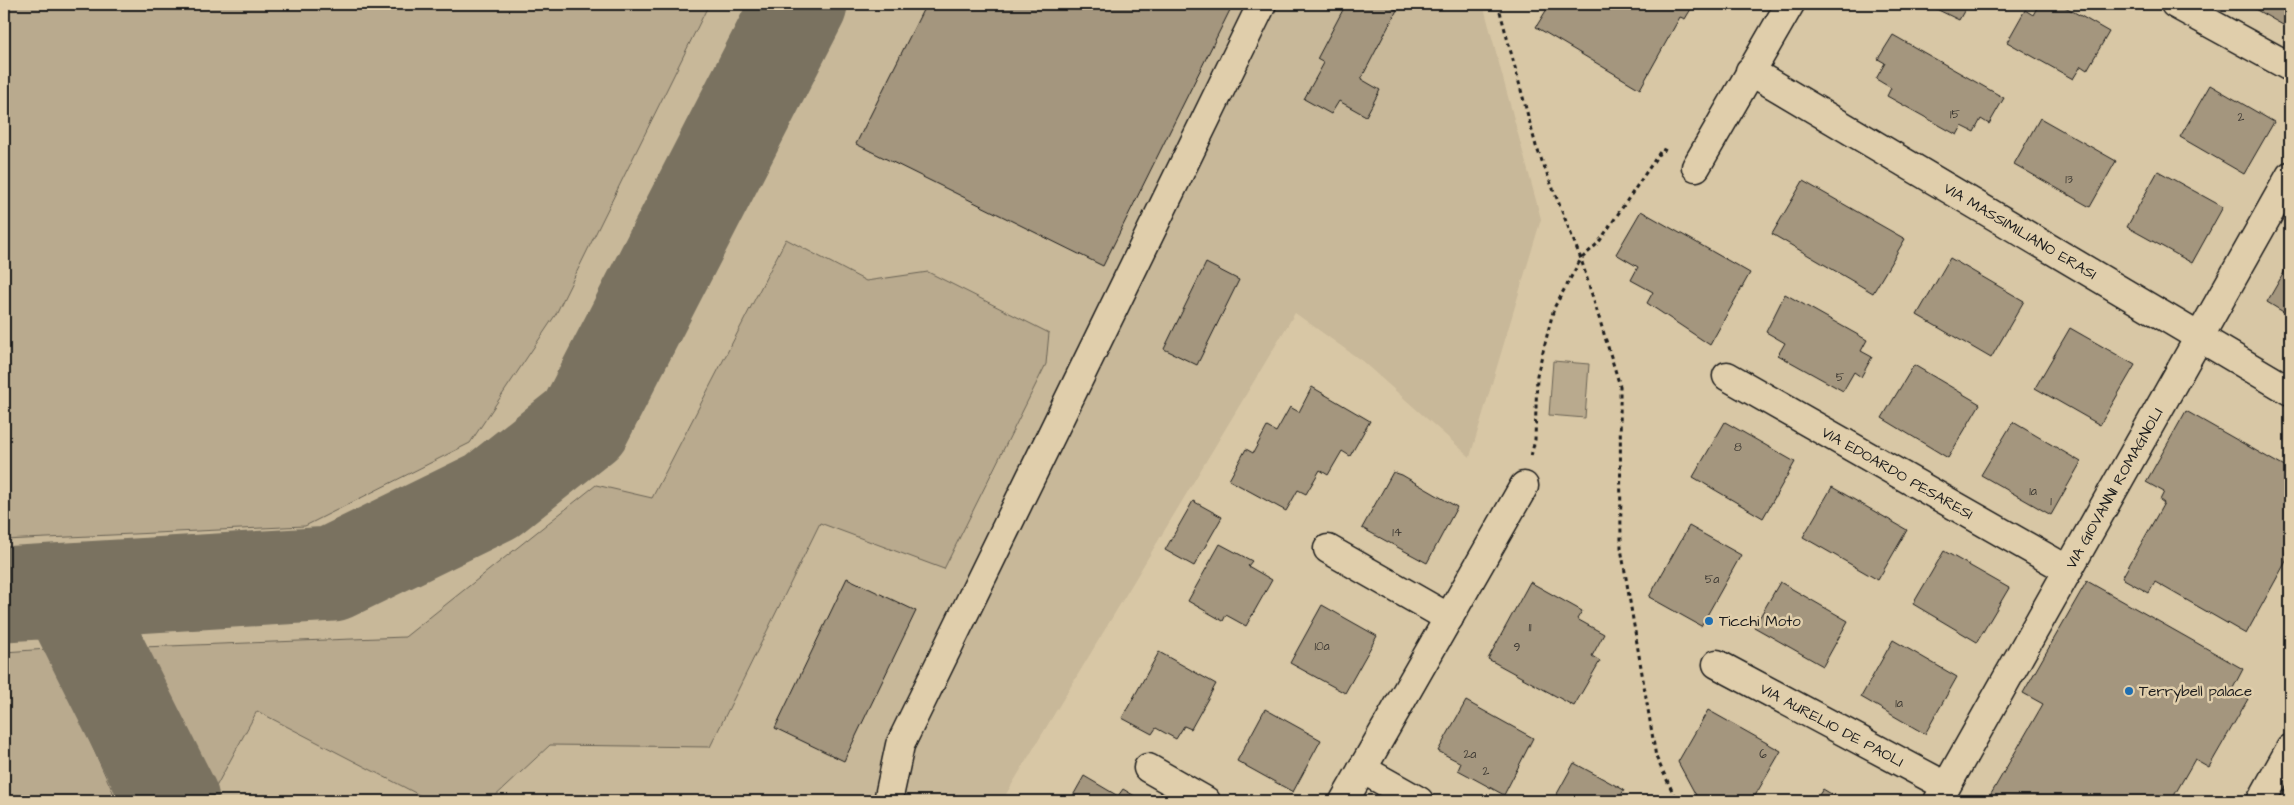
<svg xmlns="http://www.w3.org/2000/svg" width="2294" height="805" font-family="'Architects Daughter',sans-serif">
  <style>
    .built { fill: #c8b899 }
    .green { fill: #b9aa8e; stroke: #6a6355 }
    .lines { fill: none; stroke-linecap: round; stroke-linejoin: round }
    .taxiway { stroke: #7a7260; stroke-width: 95 }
    .building { fill: #a4967e; stroke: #1c1c1c }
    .minor-casing { stroke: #1c1c1c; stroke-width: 31 }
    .path { stroke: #1c1c1c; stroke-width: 3; stroke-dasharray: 4 4; stroke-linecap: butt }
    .minor { stroke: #e0ceab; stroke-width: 28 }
    .poi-dot { fill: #1f6fb2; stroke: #e0ceab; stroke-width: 2 }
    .labels { text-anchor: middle; stroke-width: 5; stroke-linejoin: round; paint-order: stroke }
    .number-label { font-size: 12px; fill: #3e3a34 }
    .street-label { font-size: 15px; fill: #1c1c1c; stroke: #e0ceab }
    .poi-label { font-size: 15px; fill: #1c1c1c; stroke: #e0ceab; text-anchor: start }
  </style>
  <rect width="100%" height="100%" fill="#d8c7a5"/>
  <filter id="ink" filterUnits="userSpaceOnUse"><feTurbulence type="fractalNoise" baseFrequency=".02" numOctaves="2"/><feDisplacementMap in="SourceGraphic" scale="10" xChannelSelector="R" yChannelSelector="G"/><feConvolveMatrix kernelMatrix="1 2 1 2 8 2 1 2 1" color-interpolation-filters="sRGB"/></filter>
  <g filter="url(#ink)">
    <!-- built -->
    <path class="built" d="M4,4H1483L1541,219L1470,457L1362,361L1295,313L1002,801H4Z"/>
    <!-- green -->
    <path class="green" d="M4,4H709L556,314L470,443L305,526L4,540Z
      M786,239L866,281L928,272L1049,333L1046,364L944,569L820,523L710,747L550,745L490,801H431L257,711L211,796L142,647L405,637L596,485L652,498Z
      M1553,361L1589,364L1585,418L1549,415Z
      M48,649L117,801H4V652Z"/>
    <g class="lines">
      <!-- taxiway -->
      <path class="taxiway" d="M67,591L172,801
        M4,594L332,574L492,496L584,423L800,4"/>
    </g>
    <!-- building -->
    <path class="building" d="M926,4H1233L1103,266L856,144Z
      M1346,4H1385L1397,10L1361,79L1380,90L1366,116L1339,101L1331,114L1304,99L1324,63L1317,59Z
      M1550,4H1694L1685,19L1680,17L1640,89L1536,27Z
      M1926,4H1968L1959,20Z
      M2039,4H2060L2109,32L2087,70L2081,66L2073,79L2007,42L2025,10L2033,15Z
      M2246,4H2290V29Z
      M1893,35L2004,98L1989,124L1981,119L1974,132L1962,126L1957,135L1887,96L1891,88L1876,79L1885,63L1878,59Z
      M2210,85L2274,122L2244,174L2180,137Z
      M2040,118L2116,161L2090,207L2014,164Z
      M2158,171L2223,207L2192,263L2127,227Z
      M1803,181L1905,239L1873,293L1772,234Z
      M1641,211L1750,273L1710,345L1647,303L1653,292L1631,280L1638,267L1616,254Z
      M1950,258L2024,301L1991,358L1917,315Z
      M2290,262V316L2267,302Z
      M1206,263L1239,280L1197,365L1164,349Z
      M1785,294L1867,340L1861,351L1872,357L1861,377L1854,372L1843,391L1778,355L1785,343L1766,332Z
      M2070,328L2135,365L2100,425L2035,388Z
      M1914,365L1980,404L1948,458L1882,418Z
      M1312,387L1370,421L1350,456L1342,451L1328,475L1320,470L1306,494L1298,490L1286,511L1229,480L1246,449L1253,453L1267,427L1276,432L1290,407L1299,412Z
      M2186,411L2290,470V554L2246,634L2155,582L2149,593L2122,578L2164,503L2160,500L2164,492L2146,482Z
      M1725,422L1795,462L1763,518L1693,477Z
      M2013,422L2081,462L2051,515L1981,475Z
      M1393,472L1402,475L1457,507L1427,563L1362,528Z
      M1832,487L1907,530L1878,580L1803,537Z
      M1193,501L1222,517L1194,566L1165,550Z
      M1689,526L1741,555L1701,626L1649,597Z
      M1220,544L1252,561L1248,566L1272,580L1246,626L1226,615L1223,621L1188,601Z
      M1944,551L2009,588L1977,642L1913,604Z
      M847,578L916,611L844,761L775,728Z
      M2087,581L2243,669L2232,690L2248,699L2209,767L2195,759L2171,801H1987L2043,704L2023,693Z
      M1530,582L1582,611L1577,619L1604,634L1592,656L1600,661L1574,706L1488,659Z
      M1780,582L1848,621L1823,666L1754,627Z
      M1322,605L1377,636L1345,693L1290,663Z
      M1893,640L1957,677L1925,734L1861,697Z
      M1159,652L1216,684L1191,729L1184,726L1176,739L1156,728L1152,734L1122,718Z
      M1466,701L1533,738L1504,795L1458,770L1461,763L1438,751Z
      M1265,709L1321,740L1293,792L1237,761Z
      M1708,710L1781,751L1752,801H1699L1678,762Z
      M1574,763L1624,790L1618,801H1553Z
      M1084,776L1118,796L1123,789L1143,801H1070Z
      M1823,789L1843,801H1815Z"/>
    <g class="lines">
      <!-- minor casing -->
      <g class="minor-casing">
        <g id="minor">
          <path d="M2175,4L2290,67"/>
          <path id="s1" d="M1750,71L2290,391"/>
          <path d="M1696,167L1790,4"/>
          <path id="s2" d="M1727,376L2068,570"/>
          <path d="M1328,549L1449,618"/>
          <path id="s3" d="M1717,664L1946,786"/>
          <path d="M1148,768L1206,801"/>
          <path d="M1362,769L1419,801"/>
          <path d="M888,801L900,745L1262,4"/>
          <path d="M1344,801L1524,486"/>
          <path id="s4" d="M1938,801L2290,176"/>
          <path d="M2261,801L2290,749"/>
        </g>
      </g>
      <!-- path -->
      <path class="path" d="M1498,4L1536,146L1581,259L1620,386L1621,548L1656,757L1677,801
        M1531,456L1535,440L1537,375L1554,308L1581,259L1599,242L1662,149L1668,152"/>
      <!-- minor -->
      <use href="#minor" class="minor"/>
    </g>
  </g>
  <!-- markers -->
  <g class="poi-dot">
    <circle cx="1709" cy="621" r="5"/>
    <circle cx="2129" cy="691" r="5"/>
  </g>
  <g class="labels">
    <!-- number labels -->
    <g class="number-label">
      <text x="1955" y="118">15</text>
      <text x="2241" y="121">2</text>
      <text x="2069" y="183">13</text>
      <text x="1840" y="381">5</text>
      <text x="1738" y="451">8</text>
      <text x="2033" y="495">1a</text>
      <text x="2051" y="505">1</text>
      <text x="1397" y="536">14</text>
      <text x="1712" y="583">5a</text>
      <text x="1530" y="631">11</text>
      <text x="1322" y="650">10a</text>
      <text x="1517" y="651">9</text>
      <text x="1899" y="707">1a</text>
      <text x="1470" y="758">2a</text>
      <text x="1763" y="758">6</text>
      <text x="1486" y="775">2</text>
    </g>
    <!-- street labels -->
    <g class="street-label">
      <text dy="5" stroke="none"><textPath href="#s1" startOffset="314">VIA MASSIMILIANO ERASI</textPath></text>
      <text dy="5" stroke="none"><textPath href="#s2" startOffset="196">VIA EDOARDO PESARESI</textPath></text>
      <text dy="5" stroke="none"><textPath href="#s4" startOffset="359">VIA GIOVANNI ROMAGNOLI</textPath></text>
      <text dy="5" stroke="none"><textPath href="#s3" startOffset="130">VIA AURELIO DE PAOLI</textPath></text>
    </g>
    <!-- poi labels -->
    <g class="poi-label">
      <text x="1719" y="626">Ticchi Moto</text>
      <text x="2139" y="696">Terrybell palace</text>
    </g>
  </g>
  <!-- margin -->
  <rect width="2294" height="805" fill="none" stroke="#e0ceab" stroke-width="20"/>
  <rect x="10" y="10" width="2274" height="785" fill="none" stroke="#1c1c1c" stroke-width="2" filter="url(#ink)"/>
</svg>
